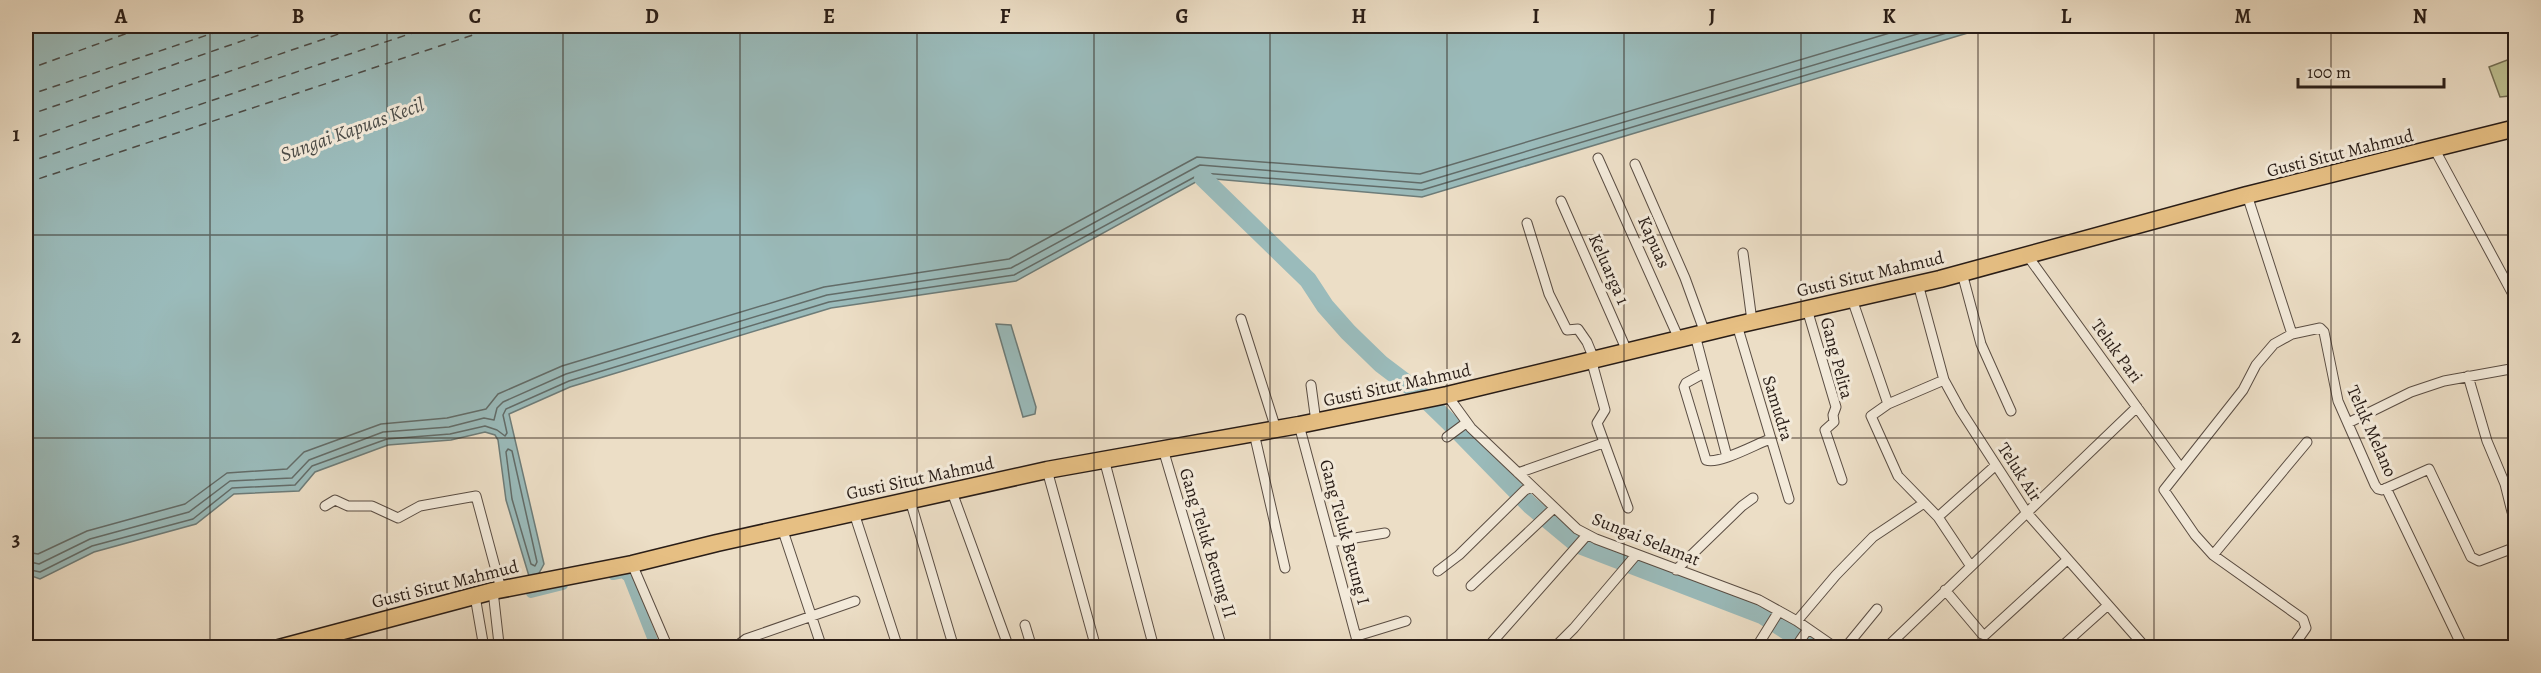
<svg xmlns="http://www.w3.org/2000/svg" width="2541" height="673" font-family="Alegreya,serif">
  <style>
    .green { fill: #bdc091; stroke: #736e54; stroke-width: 1.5 }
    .water { fill: #9abbbb; stroke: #6d7c79; stroke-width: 1.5 }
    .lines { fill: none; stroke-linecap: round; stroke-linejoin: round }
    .shore { stroke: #626c69; stroke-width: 1.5 }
    .canal { stroke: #9abbbb; stroke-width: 10 }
    .river { stroke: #9abbbb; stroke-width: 18 }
    .ferry { stroke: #4b4c48; stroke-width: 1.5; stroke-dasharray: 8 6; stroke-linecap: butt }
    .street-casing { stroke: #5a4d43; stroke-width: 11 }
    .highway-casing { stroke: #291d17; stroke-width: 19 }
    .street { stroke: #f3eada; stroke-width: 9 }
    .highway { stroke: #e6bf83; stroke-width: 16 }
    .grid { fill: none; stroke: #291d17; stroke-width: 1.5; stroke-opacity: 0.55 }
    .labels { text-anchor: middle; stroke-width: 6; stroke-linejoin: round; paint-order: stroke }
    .street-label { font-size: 18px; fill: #291d17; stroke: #f3eada }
    .water-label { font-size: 20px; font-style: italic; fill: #4b4c48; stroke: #f3eada }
    .neatline { fill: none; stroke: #291d17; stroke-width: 2 }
    .grid-label { font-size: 20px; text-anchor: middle; font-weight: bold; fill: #291d17 }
  </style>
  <rect width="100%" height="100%" fill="#ecdec6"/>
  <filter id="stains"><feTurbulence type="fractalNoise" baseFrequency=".00333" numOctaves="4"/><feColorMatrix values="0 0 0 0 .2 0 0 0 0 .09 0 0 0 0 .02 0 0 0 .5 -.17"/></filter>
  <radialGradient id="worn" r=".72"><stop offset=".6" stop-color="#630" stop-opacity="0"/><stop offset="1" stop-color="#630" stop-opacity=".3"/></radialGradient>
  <!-- green -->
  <path class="green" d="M2515,57V72L2511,74L2509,96L2500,97L2489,67Z"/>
  <!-- water -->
  <path class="water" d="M26,26H1991L1422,197L1203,178L1016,281L831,308L570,387L509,414L544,564L532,586L506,500L498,440L495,435L485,432L451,440L388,445L315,472L299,491L234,494L196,524L94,552L40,579L26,574Z
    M996,324L1011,325L1036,407L1035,414L1023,417Z"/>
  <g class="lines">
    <!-- shore -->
    <path class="shore" d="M508,449L512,451L537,562L535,566L531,564L512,499L506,452Z
      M26,552L38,554L87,531L185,504L227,473L287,469L304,452L381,424L447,418L486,409L498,394L562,366L824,287L1009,259L1197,157L1420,174L1913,26
      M26,561L39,564L90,539L189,512L230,481L292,478L309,460L383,432L449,427L484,418L494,420L497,408L503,402L566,374L827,295L1011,268L1200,165L1421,183L1944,26
      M26,569L40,572L92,546L193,519L232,488L295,485L312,466L387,439L450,434L485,426L497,430L505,436L507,433L503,415L506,409L569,381L829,302L1014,275L1202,173L1422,190L1970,26"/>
    <!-- canal -->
    <path class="canal" d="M613,575L623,573L628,577L656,648
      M532,586L531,593L563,585"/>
    <!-- river -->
    <path class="river" d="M1203,178L1308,280L1325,306L1348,332L1381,364L1418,392L1453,426L1530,505L1577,544L1762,615L1813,648"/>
    <!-- ferry -->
    <path class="ferry" d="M26,70L147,26
      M26,96L234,26
      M26,116L285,26
      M26,141L362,26
      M26,163L433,26
      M26,183L500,26"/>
    <!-- street casing -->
    <g class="street-casing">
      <path id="street" d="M2435,150L2516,300
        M1598,158L1679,339
        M1635,164L1685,278L1705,333
        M2247,195L2292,334L2320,328L2324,332L2338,401L2375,485L2378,489L2382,490L2429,469L2471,557L2479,561L2516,547
        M1561,201L1627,351
        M1527,223L1549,294L1567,330L1578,329L1587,342L1594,359
        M1743,253L1752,321
        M2027,255L2180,467
        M1962,273L1981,344L2011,411
        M1918,284L1944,380L1961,411L2027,513L2146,648
        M1852,299L1888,404
        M1807,309L1836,407L1833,415L1834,422L1825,430L1842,480
        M1241,319L1276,429
        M1737,325L1789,499
        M2292,334L2274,344L2256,365L2243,390L2164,490L2195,535L2213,555L2303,619L2306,628L2292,648
        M1695,335L1727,457
        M1591,359L1605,410L1597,423L1628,508
        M1704,373L1686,383L1684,387L1706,460C1719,465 1756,444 1770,439
        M2468,376L2487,441L2505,484L2512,512
        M1944,380L1888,404L1871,416L1898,476L1938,517L1970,565
        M1311,385L1316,422
        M1447,395L1471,428L1577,529L1596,539L1759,600L1797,621L1836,648
        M2348,423L2411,392L2444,381L2516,368
        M1299,425L1359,648
        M1254,433L1285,568
        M1447,437L1466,423
        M1163,449L1222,648
        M1104,459L1154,648
        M1047,470L1096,648
        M1518,473L1603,443
        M2386,488L2463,648
        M952,492L1009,648
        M910,500L954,648
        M325,506L335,500L348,506H372L398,518L420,506L476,496L501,589
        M854,513L898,648
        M1938,517L1996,465
        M782,528L822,648
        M1331,542L1385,533
        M2213,555L2307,442
        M632,564L668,648
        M1676,570L1742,506L1753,498
        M1438,571L1459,555L1525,490L1532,487
        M1471,586L1554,508
        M1945,590L1982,634L1985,635L2067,560
        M493,591L499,644L503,648
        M475,596L484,648
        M1797,621L1836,575L1873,537L1924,503
        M1025,625L1032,648
        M1357,636L1406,621
        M734,648L746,639L855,601
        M1487,648L1587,535
        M1554,648L1574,628L1636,555
        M1756,648L1779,611
        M1795,648L1808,629
        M1845,648L1877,609
        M1886,648L2137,407
        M2060,648L2108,605"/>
    </g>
    <!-- highway casing -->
    <g class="highway-casing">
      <path id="highway" d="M279,648L493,591L632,564L717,543L1047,470L1299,425L1447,395L1737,325L1940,279L2247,195L2516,128"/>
    </g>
    <!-- street -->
    <use href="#street" class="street"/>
    <!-- highway -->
    <use href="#highway" class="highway"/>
  </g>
  <!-- grid -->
  <path class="grid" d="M210,26V648M387,26V648M563,26V648M740,26V648M917,26V648M1094,26V648M1270,26V648M1447,26V648M1624,26V648M1801,26V648M1978,26V648M2154,26V648M2331,26V648M26,235H2516M26,438H2516"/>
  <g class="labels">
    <!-- street labels -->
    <g class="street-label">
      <text transform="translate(2340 153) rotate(-14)" y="6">Gusti Situt Mahmud</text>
      <text transform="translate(1654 242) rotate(66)" y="6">Kapuas</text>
      <text transform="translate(1609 269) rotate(66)" y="6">Keluarga 1</text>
      <text transform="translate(1870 274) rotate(-13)" y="6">Gusti Situt Mahmud</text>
      <text transform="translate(2117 351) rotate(54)" y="6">Teluk Pari</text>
      <text transform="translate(1837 358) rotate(75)" y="6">Gang Pelita</text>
      <text transform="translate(1397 385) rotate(-12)" y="6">Gusti Situt Mahmud</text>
      <text transform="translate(1778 408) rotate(73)" y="6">Samudra</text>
      <text transform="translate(2372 431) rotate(66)" y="6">Teluk Melano</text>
      <text transform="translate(2020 472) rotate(57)" y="6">Teluk Air</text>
      <text transform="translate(920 478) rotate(-12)" y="6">Gusti Situt Mahmud</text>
      <text transform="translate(1345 532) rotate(75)" y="6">Gang Teluk Betung I</text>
      <text transform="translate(1646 539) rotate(22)" y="6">Sungai Selamat</text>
      <text transform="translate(1208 543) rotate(73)" y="6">Gang Teluk Betung II</text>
      <text transform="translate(445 584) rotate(-14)" y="6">Gusti Situt Mahmud</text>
    </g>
    <!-- water labels -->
    <g class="water-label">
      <text transform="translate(352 129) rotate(-20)" y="7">Sungai Kapuas Kecil</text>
    </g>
  </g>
  <!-- margin -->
  <rect width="2541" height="673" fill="none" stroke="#ecdec6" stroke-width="66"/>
  <!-- scale -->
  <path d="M2298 78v9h146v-9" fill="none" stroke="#291d17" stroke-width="3"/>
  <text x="2307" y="78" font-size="18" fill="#291d17" stroke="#f3eada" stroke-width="4.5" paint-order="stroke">100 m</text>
  <rect x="33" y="33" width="2475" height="607" class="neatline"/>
  <g class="grid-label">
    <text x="121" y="23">A</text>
    <text x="298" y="23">B</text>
    <text x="475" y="23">C</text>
    <text x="652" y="23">D</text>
    <text x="829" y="23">E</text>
    <text x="1005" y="23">F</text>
    <text x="1182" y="23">G</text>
    <text x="1359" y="23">H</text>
    <text x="1536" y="23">I</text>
    <text x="1712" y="23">J</text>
    <text x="1889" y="23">K</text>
    <text x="2066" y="23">L</text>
    <text x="2243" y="23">M</text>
    <text x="2420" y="23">N</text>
    <text x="16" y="141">1</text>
    <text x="16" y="343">2</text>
    <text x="16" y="546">3</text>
  </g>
  <rect width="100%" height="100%" filter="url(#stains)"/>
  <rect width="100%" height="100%" fill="url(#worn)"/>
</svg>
